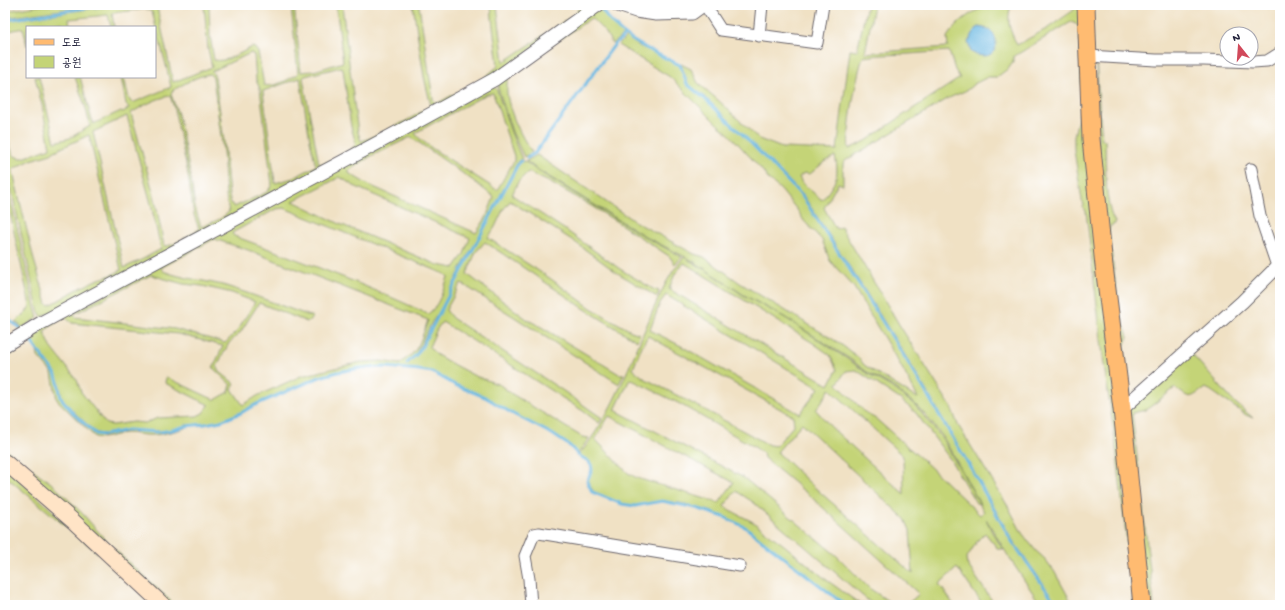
<svg xmlns="http://www.w3.org/2000/svg" width="1285" height="610" font-family="'Gochi Hand','Poor Story',sans-serif">
  <style>
    .green { fill: #c4d477; stroke: #737b59; fill-rule: evenodd }
    .water { fill: #66b6e1; stroke: #446c8e }
    .lines { fill: none; stroke-linecap: round; stroke-linejoin: round }
    .stream { stroke: #66b6e1; stroke-width: 3 }
    .minor-casing { stroke: #6a656b; stroke-width: 13 }
    .tertiary-casing { stroke: #6a656b; stroke-width: 15 }
    .secondary-casing { stroke: #6a656b; stroke-width: 17 }
    .primary-casing { stroke: #6a656b; stroke-width: 19 }
    .minor { stroke: #fff; stroke-width: 11 }
    .tertiary { stroke: #fff; stroke-width: 13 }
    .secondary { stroke: #ffe4c6; stroke-width: 15 }
    .primary { stroke: #ffbb71; stroke-width: 17 }
  </style>
  <rect width="100%" height="100%" fill="#fff"/>
  <filter id="ink" filterUnits="userSpaceOnUse"><feTurbulence type="fractalNoise" baseFrequency=".025" numOctaves="2"/><feDisplacementMap in="SourceGraphic" scale="8" xChannelSelector="R" yChannelSelector="G"/><feConvolveMatrix kernelMatrix="1 2 1 2 8 2 1 2 1" color-interpolation-filters="sRGB"/></filter>
  <filter id="wash" filterUnits="userSpaceOnUse"><feTurbulence type="fractalNoise" baseFrequency=".012" numOctaves="4" result="noise"/><feDisplacementMap in="SourceGraphic" scale="16" xChannelSelector="R" yChannelSelector="G"/><feGaussianBlur stdDeviation="0.9" result="paint"/><feColorMatrix in="noise" values="0 0 0 0 0 0 0 0 0 0 0 0 0 0 0 0 0 1.4 0 .05"/><feComposite in="paint" operator="in"/></filter>
  <g filter="url(#wash)">
    <rect width="100%" height="100%" fill="#f0e1c4"/>
    <!-- green -->
    <path class="green" d="M44,5H96L5,18V11Z
      M116,5H171L157,7L173,82L212,67L208,49L204,5H209L210,35L214,60C226,63 242,52 252,47L255,48L258,52L264,85C274,88 289,79 298,74L291,5H294L301,72L314,71L343,62L336,5H342L355,111L358,132L361,141L370,138L406,121L431,106L424,77L413,5H419L433,99L436,104L484,78L498,66C496,46 492,26 491,5H497L504,62L575,14L579,8V5H591L493,78L42,317L38,310L5,161V130L13,155L19,158H23L50,148L42,105L35,77H39L55,142L70,138L90,126L86,109L75,77H80L93,124L121,111L123,112L129,108L126,104L121,77H124L129,99L132,103L171,87L166,65L152,12L146,9L112,13L114,27H111L108,15L69,19L70,27H63L62,23L27,27V46L23,28L5,32V21ZM251,53L254,55L256,80L260,89L272,185L267,192L234,207L231,203L229,195L224,141L215,77L212,71ZM341,67L343,69L351,127L356,144C349,152 330,163 319,164L303,78L305,76ZM210,74L213,78L223,151L226,196L229,212L220,219L201,227L195,207L190,173L178,114L171,94L172,91C184,84 196,76 210,74ZM300,78L310,140L316,166L293,178L275,183L263,91ZM170,96L174,108L187,169L194,215L199,229C191,234 173,247 164,246L155,199L131,113C143,106 156,98 170,96ZM127,116L150,200L161,249L143,259L124,268L93,132ZM89,135L121,270C113,275 105,277 96,280C90,282 87,286 81,287L54,303L49,305L47,304L34,260L13,172V169L31,160L51,154L55,151Z
      M867,5H874L865,53L948,47L947,37C956,24 968,13 983,8C992,5 1003,6 1011,5C1006,22 1010,30 1017,45L1048,28L1074,10V5H1082L1134,605L1115,439L1104,365L1086,211L1083,207L1074,150V136L1082,101L1079,27L1076,24L1071,22L1013,57V62L1009,68L997,77H988L974,84L967,90L949,98L845,161L843,164V185L838,183L824,208L836,229L841,227L900,326L951,407L958,425L1009,508L1022,533L1036,551L1045,559L1054,571L1073,605H1058L1012,539L973,470L913,368L862,286L803,195L744,135L705,97L688,84L681,64L691,69L698,83L718,100L759,139L782,148L837,150L850,50L857,51ZM949,51L955,70L960,78L905,114L866,141L849,149C846,133 857,73 863,57L880,55L908,54ZM835,156C840,178 835,183 822,200L802,183L799,177L804,173L810,174L823,163Z
      M599,6L602,12L623,35L612,44L606,33L591,18L511,73C510,77 507,81 507,85C505,105 521,137 532,152L524,157L512,132L498,88L499,81L503,75Z
      M626,37L639,46L680,65L687,84L704,99L743,136L801,196L861,287L912,369L972,471L1010,540L1056,605H1041L1010,559L986,519L992,532L1003,549H998L985,533L978,540L966,559L967,564L995,605H983L957,568L939,584L954,605H937L934,603L927,605H906L919,594L810,496L764,458L763,453L753,446L678,403L630,379L615,410L744,478L837,556L869,588L894,605H846L745,527L710,511L680,503L662,501L635,506L622,504L593,491L588,481C593,465 594,464 579,455C610,417 627,372 646,327C656,303 666,277 684,257L716,276L743,295L784,317L849,360L867,373L891,387L915,405L942,438L980,504L976,503L950,459L916,413L901,400L856,370L846,371L837,384L867,414L876,419L925,462L980,515L984,512L967,480L943,437L926,416L916,405L892,386L867,372L850,359L784,317L744,295L693,261L648,238L538,170L526,161L537,155L634,221L694,254L704,257L740,283L839,343L859,358L864,365L910,394L918,398L902,368L853,286L830,261L822,240L804,221L798,211L781,190L768,179L762,170L730,135L716,123L670,77L618,45ZM684,263L813,343L830,355L837,370L829,385L669,289L675,274ZM666,295L819,388L800,414L683,347L650,330L660,303ZM648,336L793,416L794,425L776,446L769,445L707,411L644,378L633,369L642,346ZM830,389L903,456L904,494L832,428L816,410ZM609,416L733,482H734L719,503L637,478L628,473L595,439ZM802,423L905,519L910,530L913,574L813,486L777,452ZM736,491L753,502L872,604H860L828,581L784,545L753,522L726,508L724,506Z
      M1096,59L1099,103L1102,139L1105,140C1106,161 1104,206 1115,222V224L1110,226L1109,233L1119,308L1128,337L1124,346L1130,400L1126,403L1099,183Z
      M493,86L497,90L511,132L522,159L518,161L479,237L466,259L440,311L432,322L416,354L407,363L408,364L417,354L520,162L524,161L538,171L647,238L682,257L675,264L669,256C623,226 578,195 528,172L518,182L512,195L567,231L620,269L653,289L659,291L657,297L616,272L572,240L510,201L503,210L495,227L488,238L551,279L591,308L631,331L640,334L637,341L588,311L485,242L476,252L467,274L528,320L543,328L619,374H624L619,384L461,283L446,310L452,318L562,390L602,418L599,423L583,411L467,337L442,322L437,329L429,347L437,355L456,366L475,376L500,385L512,394L582,437L589,438L578,454L570,445L552,433L513,414L485,397L455,384L432,372L420,370L385,367L361,368L319,376L255,404L241,412L221,420L205,424L186,425L172,430L159,431L128,430L104,434L96,433L75,413L62,398L59,382L55,373L30,339L5,348ZM493,93L514,156V161L497,190L433,149L419,138L415,133L485,95ZM411,137L472,180L494,197L486,218L476,233L367,184L350,174L348,171L373,155ZM340,177L354,186L470,238L464,254L454,268L438,265L340,224L293,201ZM284,208L445,274L448,277C443,290 439,306 428,314C365,284 299,260 234,236L232,233L276,209ZM214,239L248,250L428,320C424,331 420,345 413,353C409,357 404,359 400,364L381,361L361,362L301,376L257,396L243,405L232,389L235,384L220,372L217,366L229,343L240,333L259,303L307,322L313,317C284,307 255,295 226,286C205,280 183,279 163,271L161,268ZM151,275L183,284L202,286L232,293L255,302L237,331L225,343L175,329L75,317L74,314ZM65,317L72,323L178,334L223,346L213,368L231,385L229,392L215,400L166,377L165,383L209,405L203,413L197,416L158,418L145,423L133,422L113,425L106,424L81,392L77,380L51,347L44,331Z
      M5,174L35,308L38,318L20,329L21,326L15,322L25,314L30,306L5,190Z
      M37,351L55,374L58,382L61,398L74,414L96,434L104,435L128,431L159,432L172,431L186,426L185,428C175,431 165,434 154,435C145,436 135,433 126,433C115,434 105,440 95,437L57,400L52,373L38,357Z
      M1190,352L1232,400L1253,418L1246,415L1210,390L1205,388C1188,400 1191,399 1175,388L1146,410L1132,413L1154,605H1146L1127,408Z
      M5,449L51,483L82,513L109,544L175,605H169L5,456Z
      M5,467L98,553L5,476Z"/>
    <!-- water -->
    <path class="water" d="M979,27C983,28 986,28 989,30C1000,37 998,56 984,56C979,56 975,54 971,52L968,42L976,29Z"/>
    <g class="lines">
      <!-- stream -->
      <path class="stream" d="M601,9C620,39 650,50 680,65L687,84L704,98L743,135L802,196L861,287L912,369L972,470L1011,540L1057,605
        M5,20L106,5
        M527,158L535,153L615,44L625,35
        M5,314L10,321L20,328
        M29,339L55,373L58,382L61,398L74,414L96,434L104,435L128,430L159,432L172,430L186,426L205,424L221,421L241,413L255,405L320,377L338,372L361,368L385,367L419,370L432,372L455,385L485,397L513,414L552,434L570,446L578,455L588,461L591,465L592,470L587,481L592,492L622,504L635,506L662,501L696,508L724,517L745,527L845,605
        M407,363L417,354L421,348L519,162L521,161"/>
    </g>
  </g>
  <g filter="url(#ink)">
    <g class="lines">
      <!-- minor casing -->
      <g class="minor-casing">
        <path id="minor" d="M705,5L721,30L817,43L823,5
          M759,36L762,5
          M1088,56L1156,60H1204L1253,62L1267,61L1280,53
          M1251,169L1260,216L1277,266
          M531,605L529,579L525,556L534,534L539,533L740,566"/>
      </g>
      <!-- tertiary casing -->
      <g class="tertiary-casing">
        <path id="tertiary" d="M618,5L636,11L656,14L692,13L703,5
          M5,345L41,323L400,131L495,79L598,5
          M1122,409L1242,302L1280,264"/>
      </g>
      <!-- secondary casing -->
      <g class="secondary-casing">
        <path id="secondary" d="M5,462L72,520L163,605"/>
      </g>
      <!-- primary casing -->
      <g class="primary-casing">
        <path id="primary" d="M1086,5L1091,139L1104,266L1122,409L1142,605"/>
      </g>
      <!-- minor -->
      <use href="#minor" class="minor"/>
      <!-- tertiary -->
      <use href="#tertiary" class="tertiary"/>
      <!-- secondary -->
      <use href="#secondary" class="secondary"/>
      <!-- primary -->
      <use href="#primary" class="primary"/>
    </g>
  </g>
  <!-- margin -->
  <rect width="1285" height="610" fill="none" stroke="#fff" stroke-width="20"/>
  <!-- legend -->
  <rect x="26" y="26" width="130" height="52" fill="#ffffff" stroke="#a7a7b1"/>
  <rect x="34" y="39" width="20" height="6" fill="#ffbb71" stroke="#a7a7b1"/>
  <text x="62" y="46" font-size="12" fill="#22223b">도로</text>
  <rect x="34" y="56" width="20" height="12" fill="#c4d477" stroke="#a7a7b1"/>
  <text x="62" y="66" font-size="12" fill="#22223b">공원</text>
  <!-- north arrow -->
  <g transform="translate(1239 46) rotate(343)"><circle r="19" fill="#ffffff" stroke="#a7a7b1"/>
  <path d="M0-3L7 15L0 10L-7 15Z" fill="#d1495b"/>
  <text y="-6" font-size="11" font-weight="bold" text-anchor="middle" fill="#22223b">N</text>
  </g>
</svg>
